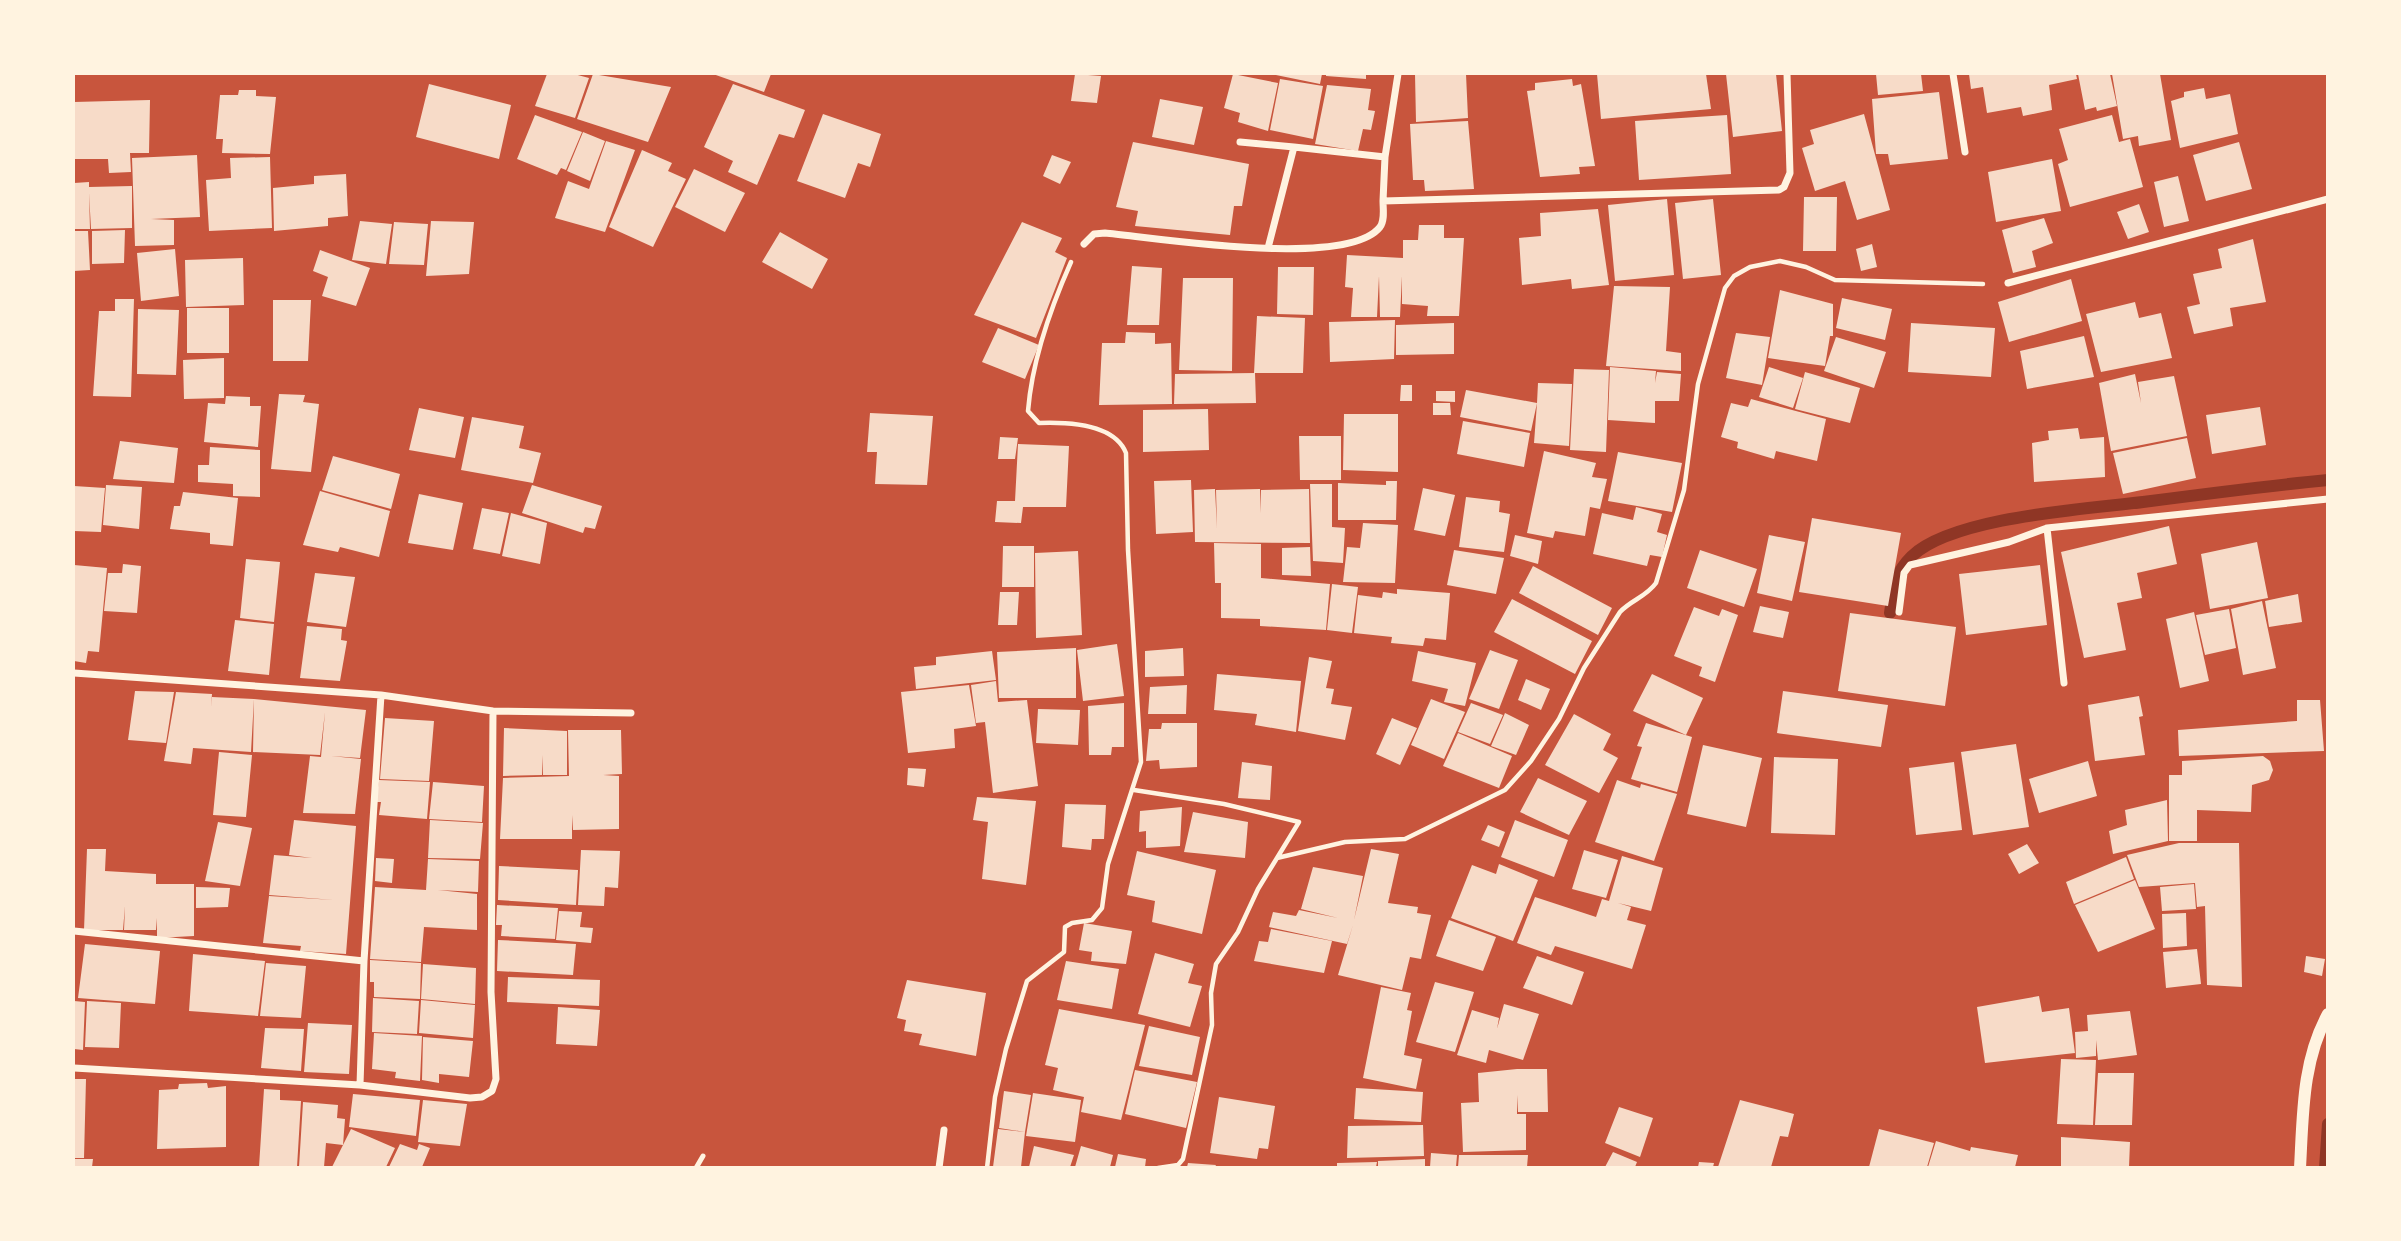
<svg xmlns="http://www.w3.org/2000/svg" width="2401" height="1241" font-family="Mulish,sans-serif">
  <style>
    .lines { fill: none; stroke-linecap: round; stroke-linejoin: round }
    .stream { stroke: #8f3625; stroke-width: 12 }
    .building { fill: #f7dbc8 }
    .path { stroke: #fff3e0; stroke-width: 4.5 }
    .service { stroke: #fff3e0; stroke-width: 5 }
    .minor { stroke: #fff3e0; stroke-width: 7 }
    .tertiary { stroke: #fff3e0; stroke-width: 12 }
  </style>
  <rect width="100%" height="100%" fill="#c8553d"/>
  <g class="lines">
    <!-- stream -->
    <path class="stream" d="M1890,613C1894,588 1893,575 1912,556C1953,517 2086,509 2143,502C2204,494 2266,486 2328,480
      M2325,1168L2328,1124"/>
  </g>
  <!-- building -->
  <path class="building" d="M547,74H574L589,78L575,118L535,106Z
    M593,74L671,87L648,142L577,119Z
    M713,74H771L764,92Z
    M1075,74L1101,76L1097,103L1071,101Z
    M1233,74L1278,83L1268,131L1238,122L1240,113L1224,108Z
    M1271,74H1322L1320,84Z
    M1326,74H1366V79L1326,76Z
    M1415,74H1466L1468,118L1416,122Z
    M1597,74H1706L1711,109L1601,119Z
    M1726,74H1776L1782,131L1733,137Z
    M1876,74H1921L1923,91L1878,95Z
    M1969,74H2076L2077,79L2049,85L2052,110L2023,116L2021,107L1987,113L1983,87L1971,89Z
    M2078,74H2110L2117,106L2097,111L2096,107L2085,110Z
    M2112,74H2160L2171,140L2139,146L2138,136L2123,139Z
    M1280,79L1323,86L1313,139L1270,130Z
    M1572,79L1573,86L1581,84L1595,166L1579,167L1580,174L1540,177L1527,91L1535,90V83Z
    M429,84L511,105L499,159L416,137Z
    M733,84L805,110L794,138L779,134L757,185L728,172L733,161L704,147Z
    M1327,85L1371,89L1368,110L1375,111L1371,130L1363,129L1358,151L1315,144Z
    M2204,88L2206,99L2230,94L2238,134L2180,148L2171,101L2184,97V92Z
    M239,90H256V96L276,97L270,154L222,153L223,139H216L220,95H238Z
    M1939,92L1948,159L1890,165L1888,154H1876L1872,99Z
    M1160,99L1203,107L1194,145L1152,137Z
    M150,100L149,153H130L131,172L109,173L108,159H74V102Z
    M823,114L881,134L870,167L858,163L845,198L797,181Z
    M1864,114L1890,210L1857,220L1845,181L1815,191L1802,148L1814,144L1810,130Z
    M535,115L582,132L566,170L561,168L557,175L517,159Z
    M1727,115L1731,174L1639,180L1635,121Z
    M2112,115L2119,142L2130,139L2143,187L2070,207L2058,164L2068,160L2059,129Z
    M1468,121L1474,189L1425,191L1424,180H1413L1410,124Z
    M583,132L605,141L590,181L567,171Z
    M606,141L635,150L605,232L555,218L568,181L589,189Z
    M1133,142L1249,164L1242,206H1234L1230,235L1135,226L1138,211L1116,207Z
    M2239,142L2252,189L2206,201L2193,155Z
    M642,150L672,163L668,171L686,179L653,247L609,227Z
    M197,155L200,217L151,219L174,220V245L135,246L132,158Z
    M1052,155L1071,162L1060,184L1043,176Z
    M270,157L272,228L209,231L206,180L231,178L230,158Z
    M2052,159L2061,211L1996,222L1988,172Z
    M694,169L745,193L725,232L675,207Z
    M346,174L348,216L328,218V226L274,231L273,188L314,184V176Z
    M2178,176L2189,221L2164,227L2154,182Z
    M89,182V187L132,186V228L91,229L89,193L90,229H74V183Z
    M1804,197H1837L1836,251H1803Z
    M1667,199L1674,275L1615,281L1608,205Z
    M1713,199L1721,275L1683,279L1675,203Z
    M2139,204L2149,232L2128,239L2117,212Z
    M1598,209L1609,285L1572,289L1571,279L1522,285L1519,238L1541,236L1540,213Z
    M2044,218L2053,243L2032,251L2036,267L2013,273L2002,230Z
    M360,221L392,224L386,264L352,260Z
    M431,221L474,222L469,274L426,276Z
    M394,222L428,224L424,265L389,264Z
    M1022,222L1062,238L1055,252L1067,258L1036,338L974,315Z
    M1419,225H1444V238H1464L1459,316H1427L1428,306L1402,304V276L1400,317H1380L1379,276L1377,317H1351L1353,288L1345,287L1347,255L1403,258V240H1418Z
    M125,230L124,263L92,264V231Z
    M74,231H88L90,270L74,271Z
    M780,232L828,259L812,289L762,262Z
    M2253,239L2266,302L2230,308L2233,326L2194,334L2187,307L2200,304L2193,274L2222,268L2218,249Z
    M1872,244L1877,267L1861,271L1856,249Z
    M175,249L179,296L141,301L137,253Z
    M320,250L370,268L356,306L322,296L328,277L313,271Z
    M243,258L244,305L186,307L185,260Z
    M1132,266L1162,268L1159,325H1127Z
    M1278,267H1314L1313,315L1277,314Z
    M1183,278H1233L1232,371L1179,370Z
    M2071,279L2082,321L2009,342L1998,302Z
    M1614,286L1670,287L1666,351L1681,353V371L1606,366Z
    M1780,290L1833,304V336H1830L1825,366L1768,358Z
    M1842,298L1892,309L1885,340L1836,328Z
    M115,299H134L131,397L93,396L99,311H115Z
    M273,300H311L308,361H273Z
    M2135,302L2139,318L2161,313L2172,358L2101,372L2086,314Z
    M187,308H229V353H187Z
    M138,309L179,310L176,375L137,374Z
    M1257,316L1305,318L1303,373H1254Z
    M1395,320L1394,359L1330,362L1329,322Z
    M1454,323V354L1396,355V325Z
    M1911,323L1995,328L1991,377L1908,372Z
    M998,328L1039,345L1025,379L982,362Z
    M1126,332L1155,333V344L1171,343L1172,404L1099,405L1102,343H1125Z
    M1736,333L1770,337L1762,385L1726,378Z
    M2084,336L2094,377L2027,389L2020,351Z
    M1836,337L1886,352L1874,388L1824,371Z
    M224,358V398L184,399L183,360Z
    M1610,367L1656,371L1655,383L1657,372L1681,374L1679,401H1655V423L1608,420Z
    M1769,367L1803,378L1793,408L1759,397Z
    M1574,369L1609,370L1606,452L1570,450Z
    M1805,372L1860,388L1850,423L1795,409Z
    M1255,373L1256,403L1174,404L1175,374Z
    M2135,374L2141,403L2138,382L2174,376L2187,436L2111,451L2099,383Z
    M1538,383L1572,384L1569,446L1534,443L1537,403L1531,431L1460,417L1466,390L1537,403Z
    M1401,385H1412V401H1400Z
    M1436,391H1455V402L1436,401Z
    M279,394L305,395L303,402L319,404L311,472L271,469Z
    M226,396L250,397V406H261L258,447L204,442L208,403L225,404Z
    M1751,399L1826,419L1817,461L1776,451L1774,459L1737,448L1738,442L1721,437L1731,403L1748,407Z
    M1433,403H1450L1451,415H1433Z
    M2260,407L2266,445L2212,454L2206,415Z
    M419,408L464,417L455,458L409,450Z
    M1208,409L1209,450L1143,452V410Z
    M870,413L933,416L927,485L875,484L877,452H867Z
    M1344,414H1398V472L1343,470Z
    M472,417L524,426L519,448L541,453L533,483L461,470Z
    M1463,421L1530,433L1524,467L1457,454Z
    M2078,428L2080,439L2104,437L2105,477L2034,482L2032,443L2049,440L2048,431Z
    M1299,436H1341V480H1300Z
    M1000,437L1018,438L1015,459H998Z
    M2187,438L2196,478L2123,494L2113,453Z
    M120,441L178,448L174,483L113,479Z
    M1018,444L1069,446L1066,507H1023L1021,523L995,522L997,501H1015Z
    M210,447L260,450V497L233,496V484L198,482V465H209Z
    M1544,451L1596,463L1592,477L1607,479L1600,509L1590,507L1585,536L1555,531L1553,538L1527,533Z
    M1618,452L1682,463L1672,512L1608,501Z
    M333,456L400,474L391,509L322,490Z
    M1191,480L1193,532L1156,534L1154,481Z
    M1386,481H1397L1396,520H1338V483L1386,485Z
    M1310,484H1332V527L1345,528L1343,563L1313,561Z
    M106,485L142,487L139,529L103,525Z
    M532,485L602,506L595,529L585,527L583,533L522,513Z
    M74,486L105,488L101,532L74,531Z
    M1423,488L1455,495L1445,536L1414,530Z
    M1215,489L1217,528L1216,490L1260,489L1261,513V490L1309,489L1310,543L1195,542L1194,490Z
    M320,491L390,511L379,557L340,547L338,552L303,545Z
    M183,492L238,498L233,546L210,544V533L170,529L174,506H180Z
    M419,494L463,503L453,550L408,543Z
    M1466,497L1500,501L1499,512L1510,514L1504,552L1459,547Z
    M1636,507L1662,514L1657,532L1667,535L1662,557L1650,555L1647,566L1593,554L1602,513L1633,520Z
    M482,508L509,513L500,554L473,549Z
    M511,513L547,523L540,564L502,556Z
    M1812,518L1901,533L1888,606L1799,592Z
    M1363,523L1398,525L1395,583L1343,582L1347,547L1360,548Z
    M2169,526L2177,564L2137,573L2142,598L2117,603L2126,650L2084,658L2061,552Z
    M1515,535L1542,541L1538,564L1510,556Z
    M1769,535L1805,542L1792,601L1757,593Z
    M2257,542L2268,598L2210,609L2201,554Z
    M1214,543L1261,544V578L1330,584L1326,630L1260,626V619L1221,618V583H1215Z
    M1003,546H1034V587H1002Z
    M1310,547L1311,576L1282,575V548Z
    M1454,550L1504,558L1496,594L1447,585Z
    M1700,550L1757,569L1744,607L1687,588Z
    M1078,551L1082,635L1036,638L1035,553Z
    M246,559L280,562L274,622L240,618Z
    M123,564L141,566L137,613L104,611L108,573H122Z
    M74,565L107,568L99,652L88,651L86,663L74,661Z
    M2040,565L2047,625L1966,635L1959,574Z
    M1533,566L1612,608L1598,635L1519,593Z
    M315,573L355,577L346,627L307,622Z
    M1332,584L1358,587L1352,633L1327,630Z
    M1397,589L1450,593L1446,640L1425,638L1423,646L1391,643L1392,637L1354,633L1358,595L1382,598L1383,592L1397,594Z
    M1000,592H1019L1017,625H998Z
    M2298,594L2302,622L2269,627L2265,601Z
    M1512,599L1592,641L1575,674L1494,632Z
    M2262,601L2276,668L2243,675L2231,609Z
    M1760,606L1789,612L1783,638L1753,632Z
    M1694,607L1719,616L1722,609L1738,615L1715,682L1699,676L1702,667L1674,656Z
    M2229,609L2236,648L2205,655L2196,615Z
    M2194,612L2209,681L2180,688L2166,619Z
    M1850,613L1956,627L1945,706L1838,691Z
    M235,620L274,624L269,675L228,671Z
    M307,626L342,629L341,640L347,641L340,681L300,678Z
    M1117,644L1124,696L1083,701L1077,650Z
    M1076,648V698H999L997,652Z
    M1183,648L1184,676L1145,677V651Z
    M1490,650L1518,660L1499,709L1469,699Z
    M992,651L996,680L916,689L914,667L936,665V657Z
    M1418,651L1476,663L1465,706L1444,702L1448,689L1412,681Z
    M1309,657L1332,661L1326,688L1334,689L1331,704L1352,707L1345,740L1298,731Z
    M1217,674L1301,681L1296,732L1255,725L1257,714L1214,710Z
    M1652,674L1703,698L1686,735L1633,711Z
    M1526,679L1550,689L1541,710L1518,700Z
    M996,681L998,702L1027,700L1038,786L993,793L985,722L976,723L971,685Z
    M969,685L976,726L954,729L955,748L908,753L901,692Z
    M1187,685L1186,714H1148L1150,687Z
    M135,691L174,692L166,743L128,740Z
    M1783,691L1888,705L1881,747L1777,733Z
    M176,692L212,694L211,707L212,697L254,699L251,752L193,748L191,764L164,761Z
    M2139,696L2143,716L2139,717L2145,755L2095,761L2088,705Z
    M254,699L366,710L360,758L331,756L361,759L355,814L303,813L310,756L321,757L325,712L320,755L253,752Z
    M1431,699L1465,712L1444,759L1411,745Z
    M2297,700H2320L2324,751L2179,756L2178,730L2297,721Z
    M1124,703V747H1112L1111,755H1089L1088,706Z
    M1471,703L1503,715L1490,744L1458,732Z
    M1038,709L1080,710L1078,745L1036,743Z
    M1505,713L1529,725L1516,755L1491,746Z
    M1574,714L1611,734L1603,750L1618,758L1599,793L1545,765Z
    M385,718L434,721L429,781L380,779Z
    M1392,718L1417,728L1400,765L1376,754Z
    M1162,723H1197V767L1160,769L1159,760L1146,761L1149,729H1161Z
    M1646,723L1692,737L1677,792L1631,779L1642,747L1637,746Z
    M504,728L567,731V775H543L542,755V775L503,776Z
    M568,730H621L622,774L603,775L619,776V829L573,830L572,815V839H500L503,778L569,776Z
    M1458,733L1512,756L1499,788L1443,766Z
    M2016,744L2029,827L1973,835L1961,752Z
    M1703,745L1762,758L1746,827L1687,814Z
    M219,752L252,755L246,817L213,815Z
    M2263,756L2270,761L2273,770L2269,780L2252,785L2251,812L2197,810V841H2169V775H2182V761Z
    M1774,757L1838,759L1835,835L1771,833Z
    M2088,761L2097,796L2039,813L2029,779Z
    M1242,762L1272,766L1270,800L1238,798Z
    M1954,762L1962,830L1916,835L1909,768Z
    M908,768L926,769L924,787L907,785Z
    M1538,778L1587,801L1569,835L1520,812Z
    M379,780L430,782L427,819L379,815L381,802H376Z
    M1617,780L1640,788L1641,784L1677,794L1654,861L1595,842Z
    M433,782L484,786L482,822L429,819Z
    M977,797L1036,801L1026,885L982,879L988,822L973,820Z
    M2167,800L2168,841L2113,854L2109,831L2127,825L2125,810Z
    M1065,804L1106,805L1104,839H1092L1091,850L1062,847Z
    M1182,807L1180,846L1146,848V831L1139,832L1140,811Z
    M1193,812L1248,822L1245,858L1184,852Z
    M294,820L356,826L346,954L300,951L301,946L263,943L269,896L334,900L269,895L274,855L312,858L289,855Z
    M430,820L483,823L480,859L428,858Z
    M1515,820L1568,840L1554,877L1501,857Z
    M218,822L252,828L240,886L205,881Z
    M1488,825L1505,832L1499,847L1481,840Z
    M2179,843H2239L2242,987L2207,985L2205,906L2197,907L2195,883L2139,887L2127,855Z
    M2027,844L2039,863L2019,874L2008,854Z
    M87,849H106L105,871L156,874V884H194V936L157,938V918L156,930H124L125,906L123,930H84Z
    M1371,849L1399,854L1388,903L1418,907L1417,913L1431,915L1421,959L1410,957L1402,990L1338,975L1353,925L1347,944L1269,927L1273,912L1296,916L1299,910L1338,918L1301,909L1313,867L1363,876L1354,920Z
    M581,850L620,851L618,888L605,887L604,906L578,905Z
    M1584,850L1618,860L1606,898L1572,889Z
    M1137,851L1216,870L1202,934L1152,922L1155,901L1127,895Z
    M1622,856L1663,868L1651,911L1618,903L1631,907L1627,920L1646,925L1632,969L1555,946L1551,955L1517,943L1535,897L1596,917L1602,899L1609,901Z
    M2126,857L2134,879L2074,904L2066,882Z
    M376,858L394,859L392,883L375,881Z
    M428,859L479,861L478,892L438,890L477,894V930L424,927L421,962L370,959L375,887L426,890Z
    M1499,864L1538,880L1513,941L1451,918L1472,865L1496,874Z
    M499,866L578,870L576,905L498,900Z
    M2135,880L2155,929L2098,952L2075,905Z
    M2194,884L2196,909L2162,911L2160,887Z
    M196,887L230,888L228,907L196,908Z
    M497,905L558,908L555,939L501,936L502,925H496Z
    M559,911L582,912L580,927L593,928L591,943L556,940Z
    M2186,913L2187,946L2163,948L2162,914Z
    M1449,920L1496,937L1483,971L1436,956Z
    M1084,923L1132,931L1126,964L1091,961L1092,952L1079,950Z
    M1271,929L1332,941L1324,973L1254,961L1259,941L1268,942Z
    M498,940L576,944L573,975L497,971Z
    M85,944L160,951L155,1004L78,998Z
    M2197,949L2201,984L2166,988L2163,952Z
    M1155,953L1194,964L1188,983L1202,986L1190,1027L1138,1014Z
    M193,954L265,961L258,1016L189,1011Z
    M1537,956L1584,972L1572,1005L1523,988Z
    M2306,956L2325,959L2322,976L2304,972Z
    M370,960L421,963L420,999L374,997V982H370Z
    M1066,961L1119,969L1112,1009L1057,1000Z
    M266,963L306,966L301,1018L260,1016Z
    M423,964L476,968L475,1004L421,999Z
    M508,977L600,980L599,1006L507,1002Z
    M907,980L986,993L976,1056L919,1045L922,1034L904,1031L906,1020L897,1018Z
    M1435,982L1474,992L1455,1052L1416,1042Z
    M1381,987L1411,993L1407,1010L1412,1011L1404,1055L1422,1059L1416,1089L1363,1078Z
    M2039,996L2042,1012L2069,1008L2075,1053L1985,1063L1977,1007Z
    M373,998L419,1001L417,1034L372,1032Z
    M421,1000L475,1005L473,1038L419,1033Z
    M74,1001L85,1002L83,1050L74,1049Z
    M87,1001L121,1003L119,1048L85,1047Z
    M1504,1004L1539,1014L1523,1060L1489,1050L1486,1063L1457,1055L1472,1010L1499,1018L1497,1029Z
    M558,1007L600,1010L597,1046L556,1044Z
    M1059,1009L1145,1025L1121,1120L1081,1112L1084,1097L1053,1090L1058,1068L1045,1065Z
    M2130,1011L2137,1055L2098,1060L2096,1040V1056L2076,1058L2075,1032L2088,1031L2087,1015Z
    M308,1023L352,1025L349,1074L304,1072Z
    M1149,1026L1200,1037L1192,1075L1139,1066Z
    M265,1028L304,1029L301,1071L261,1068Z
    M374,1033L422,1036L420,1081L395,1078L396,1072L372,1069Z
    M423,1037L473,1041L469,1077L439,1074V1083L422,1080Z
    M2061,1059L2096,1060L2093,1125L2057,1124Z
    M1517,1069H1547L1548,1112H1518L1517,1095V1114H1526V1150L1463,1152L1461,1103L1479,1102L1478,1073Z
    M1135,1070L1197,1082L1186,1128L1125,1114Z
    M2098,1073H2134L2132,1125H2095Z
    M74,1079H86L84,1158H74Z
    M207,1083L208,1088L226,1086V1147L157,1149L159,1090L178,1089L179,1084Z
    M1356,1088L1423,1092L1421,1122L1354,1119Z
    M264,1089L280,1090V1100L301,1101L297,1167H259Z
    M1004,1091L1031,1095L1025,1132L999,1128Z
    M1033,1093L1081,1100L1075,1142L1026,1136Z
    M353,1094L420,1100L416,1136L349,1127Z
    M1219,1097L1275,1106L1268,1149L1259,1148L1257,1159L1210,1153Z
    M423,1100L467,1104L460,1146L418,1142Z
    M1740,1100L1794,1114L1788,1137L1780,1136L1771,1167H1718Z
    M303,1102L338,1105L337,1118L345,1119L343,1145L351,1129L395,1148L386,1167H332L343,1145L326,1143L324,1167H299Z
    M1619,1107L1653,1118L1640,1157L1605,1143Z
    M1423,1125L1424,1156L1347,1158L1348,1126Z
    M998,1129L1025,1132L1021,1167H993Z
    M1879,1129L1934,1143L1927,1167H1869Z
    M2061,1137L2130,1142L2129,1167H2061Z
    M1936,1141L1970,1151L1971,1147L2018,1155L2015,1167H1928Z
    M400,1144L417,1150L419,1144L430,1148L422,1167H389Z
    M1034,1146L1074,1155L1070,1167H1029Z
    M1081,1146L1113,1155L1110,1167H1075Z
    M1613,1152L1637,1162L1635,1167H1605Z
    M1431,1153L1457,1155L1456,1167H1430Z
    M1118,1154L1146,1159L1145,1167H1115Z
    M1459,1155H1528L1527,1167H1458Z
    M74,1159H93L92,1167H74Z
    M1425,1159V1167H1378V1161Z
    M1377,1162L1376,1167H1337V1163Z
    M1699,1162L1714,1163L1713,1167H1698Z
    M1188,1163L1216,1165L1215,1167H1187Z"/>
  <g class="lines">
    <!-- path -->
    <path class="path" d="M1134,790L1224,804L1299,822L1277,858
      M987,1168L995,1097L1006,1049L1027,981L1064,952L1065,927L1072,923L1092,920L1102,908L1108,864L1141,762L1128,550L1126,453C1114,423 1067,422 1039,423L1028,411C1032,361 1051,307 1071,262
      M1158,1168L1178,1165L1183,1159L1212,1025L1211,993L1216,964L1238,932L1258,889L1277,858L1345,842L1405,839L1505,790L1531,761L1559,719L1584,668L1620,612C1631,600 1646,597 1656,583L1684,490L1698,384L1725,288L1734,276L1750,267L1780,261L1806,267L1835,280L1983,284"/>
    <!-- service -->
    <path class="service" d="M696,1168L703,1156"/>
    <!-- minor -->
    <path class="minor" d="M1953,74L1965,152
      M1240,142L1294,147L1268,248
      M1294,147L1385,157
      M1383,201L1385,157L1398,74
      M1084,244L1094,234L1105,233C1157,238 1347,269 1380,227C1385,220 1383,209 1383,201L1779,190L1784,187L1790,173L1787,74
      M2008,283L2328,199
      M1899,612L1904,573L1910,565L2009,542L2047,528
      M74,673L381,695L493,711L631,713
      M2064,683L2047,528L2328,499
      M74,931L364,961
      M74,1068L360,1085L364,961L381,695
      M360,1085L470,1098L482,1097L492,1091L496,1079L491,992L493,711
      M939,1168L944,1130"/>
    <!-- tertiary -->
    <path class="tertiary" d="M2300,1168C2303,1115 2302,1061 2328,1014"/>
  </g>
  <!-- border -->
  <rect width="2401" height="1241" fill="none" stroke="#fff3e0" stroke-width="150"/>
</svg>
